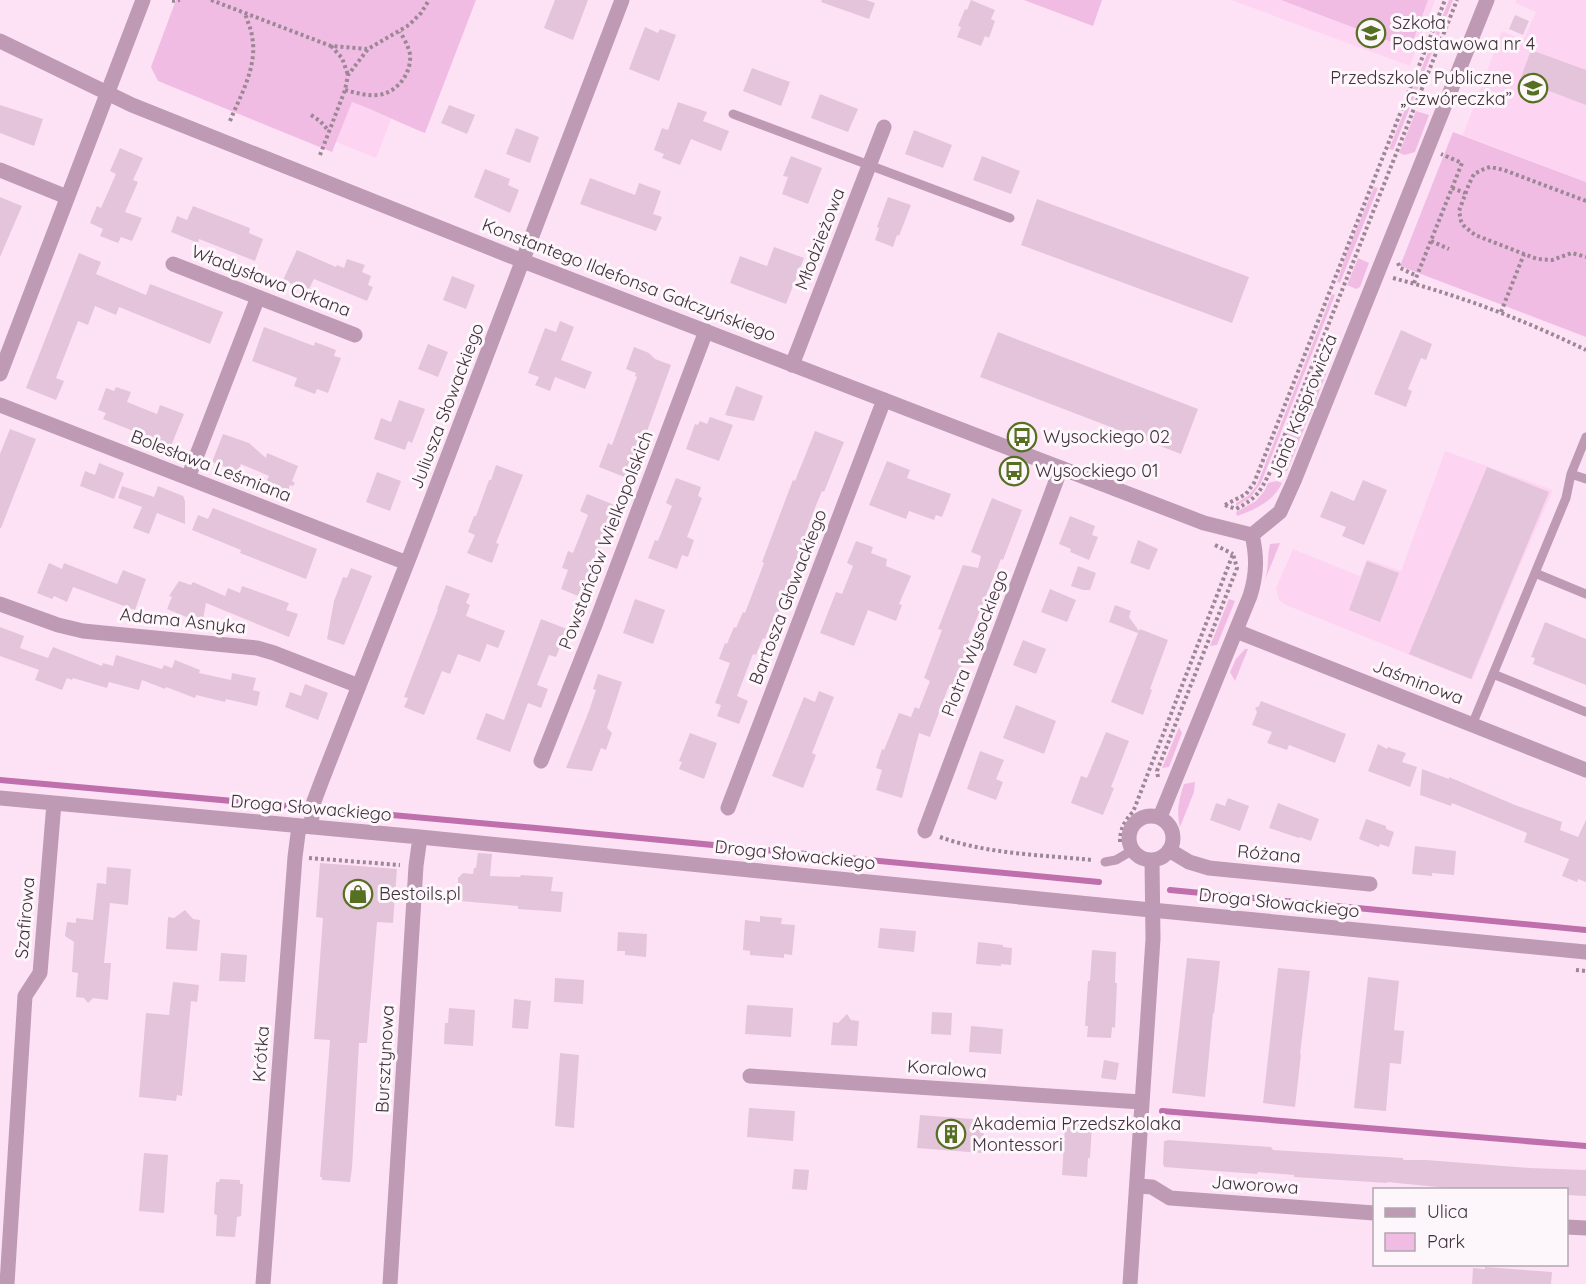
<svg xmlns="http://www.w3.org/2000/svg" width="1586" height="1284" font-family="Quicksand,sans-serif">
  <style>
    .built { fill: #fdd5f2 }
    .green { fill: #f1bce3 }
    .lines { fill: none; stroke-linecap: round; stroke-linejoin: round }
    .stream { stroke: #be6fac; stroke-width: 6 }
    .building { fill: #e4c4db }
    .path { stroke: #9b8795; stroke-width: 4; stroke-dasharray: 3 3; stroke-linecap: butt }
    .service { stroke: #bf9ab5; stroke-width: 9 }
    .minor { stroke: #bf9ab5; stroke-width: 15 }
    .tertiary { stroke: #bf9ab5; stroke-width: 15 }
    .labels { text-anchor: middle; stroke-width: 6; stroke-linejoin: round; paint-order: stroke }
    .poi-label { font-size: 18px; fill: #3e313a; stroke: #fdf6fb; text-anchor: start }
    .street-label { font-size: 18px; fill: #3e313a; stroke: #fdf6fb }
  </style>
  <rect width="100%" height="100%" fill="#fde2f5"/>
  <!-- built -->
  <path class="built" d="M1231,0H1435L1410,66Z
    M1516,0H1586V182L1463,135L1502,31L1523,40L1536,12L1515,3Z
    M351,101L392,117L376,158L336,142Z
    M1445,451L1553,490L1511,586L1472,680L1286,605L1279,600L1276,588L1293,549L1360,576L1367,559L1401,571Z"/>
  <!-- green -->
  <path class="green" d="M176,0H476L425,133C400,123 377,111 352,102L332,152L158,81L151,67Z
    M1024,0H1102L1093,26Z
    M1281,0H1428L1410,49Z
    M1449,0H1453L1393,150L1389,149Z
    M1416,111L1429,115L1415,152L1405,155L1399,153Z
    M1453,132L1586,182V337L1400,266Z
    M1374,187L1378,188L1340,283L1337,282L1347,252Z
    M1358,258L1369,263L1360,287L1356,289L1347,285Z
    M1332,294L1335,295L1261,483L1250,498L1236,506V503L1248,496L1257,485Z
    M1314,366L1327,372L1287,471L1280,469L1276,461Z
    M1277,481L1282,483C1273,502 1256,509 1237,516L1236,512L1256,501L1265,490L1268,483Z
    M1280,543L1265,580C1269,568 1267,556 1270,544Z
    M1229,599L1235,601L1217,645L1210,646Z
    M1245,649H1248L1235,681L1230,672L1236,659Z
    M1179,727L1182,733L1169,767L1162,768Z
    M1195,782L1194,792L1180,827C1176,812 1179,799 1184,784Z"/>
  <g class="lines">
    <!-- stream -->
    <path class="stream" d="M0,780L299,807
      M326,809L536,828L1099,882
      M1170,890L1586,930
      M1162,1111L1586,1146"/>
  </g>
  <!-- building -->
  <path class="building" d="M555,0H588L573,40L544,28Z
    M822,0H866L875,3L869,19L821,2Z
    M971,0L995,10L991,19L995,21L989,38L985,36L981,46L957,37L961,27L958,26L965,9L967,10Z
    M1515,15L1529,21L1523,35L1509,29Z
    M645,27L658,33L660,29L676,35L659,81L629,69Z
    M1531,50L1586,70V105L1520,80Z
    M752,68L790,82L781,106L743,91Z
    M820,94L858,109L848,132L811,118Z
    M678,102L707,112L703,121L729,131L721,151L691,139L680,165L662,158L664,154L654,150L662,128L668,130Z
    M0,105L43,119L34,146L0,133Z
    M449,105L475,115L467,134L441,123Z
    M516,128L539,137L530,163L506,154Z
    M914,130L952,145L943,168L905,154Z
    M120,148L143,158L133,180L138,182L125,212L142,218L132,241L121,237L118,243L100,236L103,229L90,223L97,206L101,208L116,174L110,171Z
    M791,156L822,168L808,204L782,194L788,177L783,176Z
    M982,156L1020,171L1011,194L973,180Z
    M485,169L510,179L508,185L519,190L510,213L474,197Z
    M590,178L635,195L639,183L661,191L653,214L662,217L656,231L580,204Z
    M0,197L22,206L0,257Z
    M888,197L911,205L899,236L897,235L893,247L875,240L879,228L877,227Z
    M1037,199L1249,277L1232,323L1021,245Z
    M193,206L250,228L249,233L263,239L255,261L199,239L198,243L171,232L177,216L187,220Z
    M774,247L804,258L786,304L730,283L740,256L767,266Z
    M297,250L336,267L337,265L344,268L347,259L365,265L362,272L371,276L368,285L373,287L367,301L314,279L308,291L283,280Z
    M79,253L101,262L96,274L146,295L150,284L223,312L210,344L119,307L116,315L95,306L88,325L78,321L56,378L64,381L56,400L26,388Z
    M452,276L475,285L466,309L443,300Z
    M560,321L574,327L561,360L592,372L585,389L555,377L550,391L535,385L539,377L528,373L545,328L556,332Z
    M264,327L314,346L315,342L336,350L334,356L341,358L328,393L317,389L315,394L294,386L297,378L252,361Z
    M1401,330L1432,344L1426,360L1421,358L1408,389L1412,391L1406,407L1374,394Z
    M998,332L1198,409L1181,454L980,377Z
    M428,344L448,352L438,377L418,369Z
    M634,347L649,353L655,359L671,365L637,459L627,478L599,467L608,443L612,445L637,377L635,376L636,373L626,369Z
    M736,386L763,396L754,421L725,415Z
    M116,387L131,392L127,402L157,414L160,405L184,414L171,446L103,419L106,413L98,410L106,388L114,391Z
    M399,400L425,409L412,443L408,441L405,450L374,439L381,418L391,422Z
    M710,417L733,425L719,461L686,449L695,424L698,425L700,421L707,424Z
    M10,429L36,439L1,528H0V454Z
    M815,431L844,442L824,492L822,491L815,508L791,574H793L774,624L771,623L765,639L763,638L756,655L753,654L737,696L748,701L739,724L717,716L721,705L715,703L730,663L719,659L725,643L727,644L734,627L736,628L743,612L745,613L764,563L762,562L774,530L793,480L795,481Z
    M223,434L249,443L266,458L267,453L298,466L292,481L295,483L293,486L290,485L288,491L266,482L269,476L241,464L238,472L212,462Z
    M887,461L910,470L907,478L951,494L942,517L936,515L934,520L909,511L906,519L869,505Z
    M99,463L124,473L114,499L80,486L85,471L95,475Z
    M496,465L523,475L496,543L499,544L492,563L467,553L475,535L468,532L474,516H476L489,480H491Z
    M1487,467L1549,492L1471,679L1409,654Z
    M377,472L401,481L390,511L366,502Z
    M676,478L701,487L698,496L702,498L687,537L694,540L688,557L682,555L677,569L648,558L655,540L658,541L672,506L666,503Z
    M1363,480L1387,490L1364,545L1342,536L1346,527L1320,517L1331,491L1354,501Z
    M122,486L154,497L158,486L183,496L185,501V524L157,513L149,534L133,528L142,507L118,498Z
    M587,494L617,506L613,516H614L602,543L583,598L561,589L568,570L562,568L568,551L573,553L588,515L580,511Z
    M992,498L1022,510L1003,560L1001,559L968,640L971,641L953,690L948,688L930,737L919,733L902,798L876,790L882,770L876,768L882,749L884,750L899,713L911,717L915,707L919,709L930,681L924,678L942,630L938,629L963,565L978,568L981,556L971,552Z
    M213,508L317,549L306,579L240,553L241,550L192,530L198,515L208,519Z
    M1070,516L1095,526L1092,535L1098,537L1089,560L1070,552L1071,549L1059,544Z
    M1138,540L1158,549L1149,570L1130,563Z
    M856,541L873,547L871,553L887,559L886,566L911,576L899,604L902,605L896,621L868,610L854,646L820,633L836,592L842,594L853,566L847,563Z
    M1367,561L1399,573L1380,622L1349,610Z
    M49,563L62,569L64,563L117,584L123,570L146,579L135,610L73,587L67,602L54,596L52,599L37,593Z
    M1078,566L1096,573L1090,590H1083L1071,586Z
    M351,568L372,576L344,645L327,639L334,601L343,577L347,578Z
    M179,581L191,585L193,582L225,596L228,588L240,593L242,586L289,603L286,610L298,614L289,637L206,603L203,619L193,615L191,619L167,609L172,597L169,596Z
    M446,585L470,594L466,603L470,605L466,616L505,631L498,648L487,644L480,662L458,654L450,674L442,671L424,715L404,707L408,698L404,697L438,609H437Z
    M1050,589L1076,600L1067,622L1041,612Z
    M635,599L665,610L653,644L623,633Z
    M1115,605L1131,611L1129,617L1139,631L1140,629L1168,640L1150,689L1152,690L1143,715L1111,702L1138,633L1109,622Z
    M541,619L567,629L556,657L549,655L537,685L548,689L541,708L528,703L510,752L476,739L486,713L504,720Z
    M1545,622L1586,639V685L1533,664L1535,658L1531,657Z
    M0,627L24,636L20,648L48,658L53,647L102,666L103,663L113,666L116,655L162,669L164,665L172,668L175,660L200,670L199,673L231,680L232,673L256,678L253,690L260,692L257,706L226,699L225,702L196,695L195,698L166,687L165,689L142,680L139,690L109,682L107,688L73,678L72,680L67,678L62,690L35,680L39,670L0,656Z
    M1023,640L1046,649L1036,674L1013,665Z
    M598,674L622,682L607,728L612,733L606,750L601,748L592,771L566,768L589,711L596,690L593,689Z
    M305,684L328,693L318,720L285,707L290,692L301,696Z
    M819,691L834,697L812,753L816,755L803,788L772,776L804,697L815,702Z
    M1261,701L1346,734L1335,763L1289,745L1287,750L1267,743L1272,732L1252,725L1257,712L1255,708L1259,706Z
    M1016,705L1056,721L1044,754L1003,738Z
    M1106,732L1129,741L1111,787L1114,788L1103,815L1071,803L1081,776L1087,778Z
    M690,733L717,743L704,779L679,769L682,762L679,761Z
    M1378,744L1387,749L1388,747L1406,753L1402,762L1417,767L1410,787L1368,771Z
    M980,751L1004,760L996,779L1003,782L996,800L967,789Z
    M1422,769L1449,779V777L1515,805L1562,822L1560,830L1578,837L1586,820V882L1578,879L1577,882L1562,876L1569,859L1524,842L1527,833L1452,803L1451,806L1420,795Z
    M1228,798L1249,806L1240,831L1210,820L1216,803L1225,806Z
    M1278,803L1319,819L1311,841L1300,837L1299,838L1269,828Z
    M1366,819L1386,826V829L1394,832L1389,847L1380,844L1379,847L1359,839Z
    M1415,846L1456,851L1454,875L1432,873V876L1412,874Z
    M478,853L492,854L490,876L520,877L521,875L553,877L551,891L563,892L561,912L518,909V906L460,901L461,887L458,883V878L463,873L473,874L474,868H476Z
    M320,863L397,869L393,923L377,922L367,1043H359L352,1168L350,1182L322,1180V1177H320L330,1040L314,1039L323,918L316,917Z
    M107,867L131,869L128,905L110,903L104,963H111L108,1000L93,998L88,1003L84,998L76,997L78,973L72,972L74,942L65,936L67,922L76,923V918L93,920L97,883L106,884Z
    M185,910L193,919L200,920L197,951L166,949L168,917L174,918Z
    M760,916L782,918L781,924L795,925L792,955L784,954V958L750,955V951L743,950L745,920L760,922Z
    M880,928L916,931L914,952L878,948Z
    M618,932L647,934L646,957L625,955V951H617Z
    M978,942L1003,945V947L1012,948L1011,965L1001,964V966L976,964Z
    M1092,950L1116,952L1115,983H1117L1115,1028L1112,1027L1111,1038L1087,1037L1088,1026H1085L1088,981H1090Z
    M221,953L247,955L245,982L219,981Z
    M1187,958L1220,961L1214,1014L1213,1013L1205,1097L1172,1093Z
    M1278,968L1310,971L1300,1054H1301L1295,1107L1263,1103Z
    M1368,977L1399,981L1394,1030L1404,1031L1401,1064L1390,1063L1386,1111L1354,1108Z
    M555,978L584,980L583,1004L554,1002Z
    M173,982L199,985L197,1002L191,1001L182,1096L177,1095L176,1101L139,1097L146,1013L169,1015Z
    M514,999L531,1001L528,1029L512,1028Z
    M747,1005L793,1008L791,1037L745,1034Z
    M449,1008L475,1010L473,1046L444,1044L445,1023H448Z
    M932,1012L952,1013L951,1035L931,1034Z
    M847,1014L851,1020L859,1021L857,1046L831,1045L833,1022L838,1023Z
    M971,1026L1003,1029L1001,1054L969,1052Z
    M560,1053L579,1055L574,1128L555,1126Z
    M1104,1060L1119,1063L1116,1080L1101,1078Z
    M749,1108L795,1111L793,1141L747,1137Z
    M920,1115L985,1120L982,1153L917,1148Z
    M1079,1117L1084,1126H1092L1090,1158H1088L1087,1177L1062,1175L1065,1125H1073Z
    M1167,1140L1271,1147L1273,1150L1403,1158V1160H1426L1530,1168L1586,1170V1196L1566,1195V1190H1468L1387,1182V1183L1294,1177V1175L1258,1172L1257,1174L1164,1167V1165H1163L1164,1141H1167Z
    M144,1153L168,1155L164,1213L139,1211Z
    M794,1169L809,1170L807,1190L792,1189Z
    M220,1179L240,1180V1184H243L241,1216L237,1217L235,1237L216,1236L217,1215L214,1214L216,1182H219Z
    M1485,1267L1552,1272L1551,1284H1472L1473,1268L1485,1269Z"/>
  <g class="lines">
    <!-- path -->
    <path class="path" d="M211,0L331,46L367,49
      M172,1L180,0
      M331,46L342,58L348,75
      M345,90C356,93 367,96 378,95C397,93 412,73 410,54C408,46 404,38 400,32
      M311,115L320,121L329,131
      M230,121C241,94 258,66 252,36C251,28 247,21 245,13
      M320,155L345,90L348,75L368,49L409,25L421,13L429,0
      M1452,188L1465,193
      M1586,201L1504,170L1490,167L1484,169L1474,174L1469,184L1459,211L1461,221L1464,226L1475,235L1537,259L1552,260L1572,253L1586,257
      M1431,241L1449,249
      M1398,263L1400,268L1417,276
      M1393,278C1461,296 1522,319 1586,350
      M1414,283L1462,163L1441,154
      M1501,312L1524,254
      M1225,505L1236,509C1257,498 1260,492 1270,472L1457,0
      M1225,505L1246,494L1254,483L1445,0
      M1215,545L1233,554
      M1158,777L1157,771L1237,568L1233,554
      M940,837C987,854 1042,855 1092,860
      M1120,842C1120,830 1124,821 1133,812L1233,554
      M309,858L400,865
      M1576,970L1586,971"/>
    <!-- service -->
    <path class="service" d="M733,114L1010,218
      M1571,474L1586,479
      M1535,573L1586,594
      M1493,674L1586,712
      M1472,725L1566,498L1571,474L1586,437
      M1105,862L1116,860L1133,850"/>
    <!-- minor -->
    <path class="minor" d="M0,170L67,197
      M173,264L355,335
      M792,365L884,127
      M0,374L143,0
      M0,405L407,563
      M188,478L258,297
      M0,604L58,625L83,631L257,648L274,653L359,686
      M1236,631L1586,770
      M541,761L595,625L706,331
      M0,798L420,837L1110,906L1586,952
      M728,808L884,400
      M1129 838a22 22 0 1 1 44 0a22 22 0 1 1-44 0Z
      M1160,817L1250,596C1257,574 1257,556 1252,535
      M311,827L313,804L322,780L411,553L622,0
      M925,831L1061,468
      M1169,850L1189,862L1209,868L1370,884
      M750,1076L1141,1102
      M1137,1186L1152,1187L1170,1198L1374,1213
      M1566,1227L1586,1228
      M7,1284L25,996L40,973L54,803
      M263,1284L295,857L299,826
      M390,1284L416,866L420,837
      M1130,1284L1153,939L1152,860"/>
    <!-- tertiary -->
    <path class="tertiary" d="M0,41L132,105L523,261L1204,523L1252,535L1280,512L1294,481L1487,0"/>
  </g>
  <!-- icons -->
  <defs>
    <g id="school-ring" transform="scale(1.5)"><circle r="9.5" fill="#fdf6fb" stroke="#567022" stroke-width="1.5"/><path d="M0-5L7-2L0 1L-7-2ZM-4 1L0 2.5L4 1V4Q0 6-4 4Z" fill="#567022"/></g>
    <g id="bus-ring" transform="scale(1.5)"><circle r="9.5" fill="#fdf6fb" stroke="#567022" stroke-width="1.5"/><path d="M-5-6H5V4H4V6H2V4H-2V6H-4V4H-5ZM-3.5-4V0h7V-4ZM-3.5 1.2v1.5H-2V1.2ZM2 1.2v1.5H3.5V1.2Z" fill="#567022"/></g>
    <g id="shop-ring" transform="scale(1.5)"><circle r="9.5" fill="#fdf6fb" stroke="#567022" stroke-width="1.5"/><path d="M-5-2.5h2.3a2.7 3.5 0 0 1 5.4 0H5L5.5 6h-11ZM-1.5-2.5h3a1.5 2.3 0 0 0-3 0Z" fill="#567022"/></g>
    <g id="building-ring" transform="scale(1.5)"><circle r="9.5" fill="#fdf6fb" stroke="#567022" stroke-width="1.5"/><path d="M-4-6H4V6H1V3H-1V6H-4ZM-2.5-4.3h1.7v1.8h-1.7ZM.8-4.3h1.7v1.8H.8ZM-2.5-1h1.7V.8h-1.7ZM.8-1h1.7V.8H.8Z" fill="#567022"/></g>
  </defs>
  <g fill-rule="evenodd">
    <use href="#school-ring" x="1371" y="33"/>
    <use href="#school-ring" x="1533" y="88"/>
    <use href="#bus-ring" x="1022" y="437"/>
    <use href="#bus-ring" x="1014" y="471"/>
    <use href="#shop-ring" x="358" y="894"/>
    <use href="#building-ring" x="951" y="1134"/>
  </g>
  <g class="labels">
    <!-- poi labels -->
    <g class="poi-label">
      <text x="1392" y="29">Szkoła<tspan x="1392" dy="21">Podstawowa nr 4</tspan></text>
      <text x="1512" y="84" text-anchor="end">Przedszkole Publiczne<tspan x="1512" dy="21">„Czwóreczka”</tspan></text>
      <text x="1043" y="443">Wysockiego 02</text>
      <text x="1035" y="477">Wysockiego 01</text>
      <text x="379" y="900">Bestoils.pl</text>
      <text x="972" y="1130">Akademia Przedszkolaka<tspan x="972" dy="21">Montessori</tspan></text>
    </g>
    <!-- street labels -->
    <g class="street-label">
      <text transform="translate(820 239) rotate(-69)" y="6">Młodzieżowa</text>
      <text transform="translate(629 280) rotate(21)" y="6">Konstantego Ildefonsa Gałczyńskiego</text>
      <text transform="translate(271 281) rotate(21)" y="6">Władysława Orkana</text>
      <text transform="translate(447 406) rotate(-69)" y="6">Juliusza Słowackiego</text>
      <text transform="translate(1303 406) rotate(-68)" y="6">Jana Kasprowicza</text>
      <text transform="translate(211 466) rotate(21)" y="6">Bolesława Leśmiana</text>
      <text transform="translate(606 540) rotate(-69)" y="6">Powstańców Wielkopolskich</text>
      <text transform="translate(788 597) rotate(-69)" y="6">Bartosza Głowackiego</text>
      <text transform="translate(183 621) rotate(6)" y="6">Adama Asnyka</text>
      <text transform="translate(975 643) rotate(-69)" y="6">Piotra Wysockiego</text>
      <text transform="translate(1418 682) rotate(21)" y="6">Jaśminowa</text>
      <text transform="translate(311 808) rotate(5)" y="6">Droga Słowackiego</text>
      <text transform="translate(1269 854) rotate(5)" y="6">Różana</text>
      <text transform="translate(795 855) rotate(6)" y="6">Droga Słowackiego</text>
      <text transform="translate(1279 903) rotate(6)" y="6">Droga Słowackiego</text>
      <text transform="translate(25 918) rotate(-85)" y="6">Szafirowa</text>
      <text transform="translate(261 1054) rotate(-86)" y="6">Krótka</text>
      <text transform="translate(385 1059) rotate(-87)" y="6">Bursztynowa</text>
      <text transform="translate(947 1069) rotate(4)" y="6">Koralowa</text>
      <text transform="translate(1255 1185) rotate(4)" y="6">Jaworowa</text>
    </g>
  </g>
  <!-- legend -->
  <rect x="1373" y="1188" width="195" height="78" fill="#fdf6fb" stroke="#b1a7ae" stroke-width="1.5"/>
  <rect x="1385" y="1208" width="30" height="9" fill="#bf9ab5" stroke="#b1a7ae" stroke-width="1.5"/>
  <text x="1427" y="1218" font-size="18" fill="#3e313a">Ulica</text>
  <rect x="1385" y="1233" width="30" height="18" fill="#f1bce3" stroke="#b1a7ae" stroke-width="1.5"/>
  <text x="1427" y="1248" font-size="18" fill="#3e313a">Park</text>
</svg>
